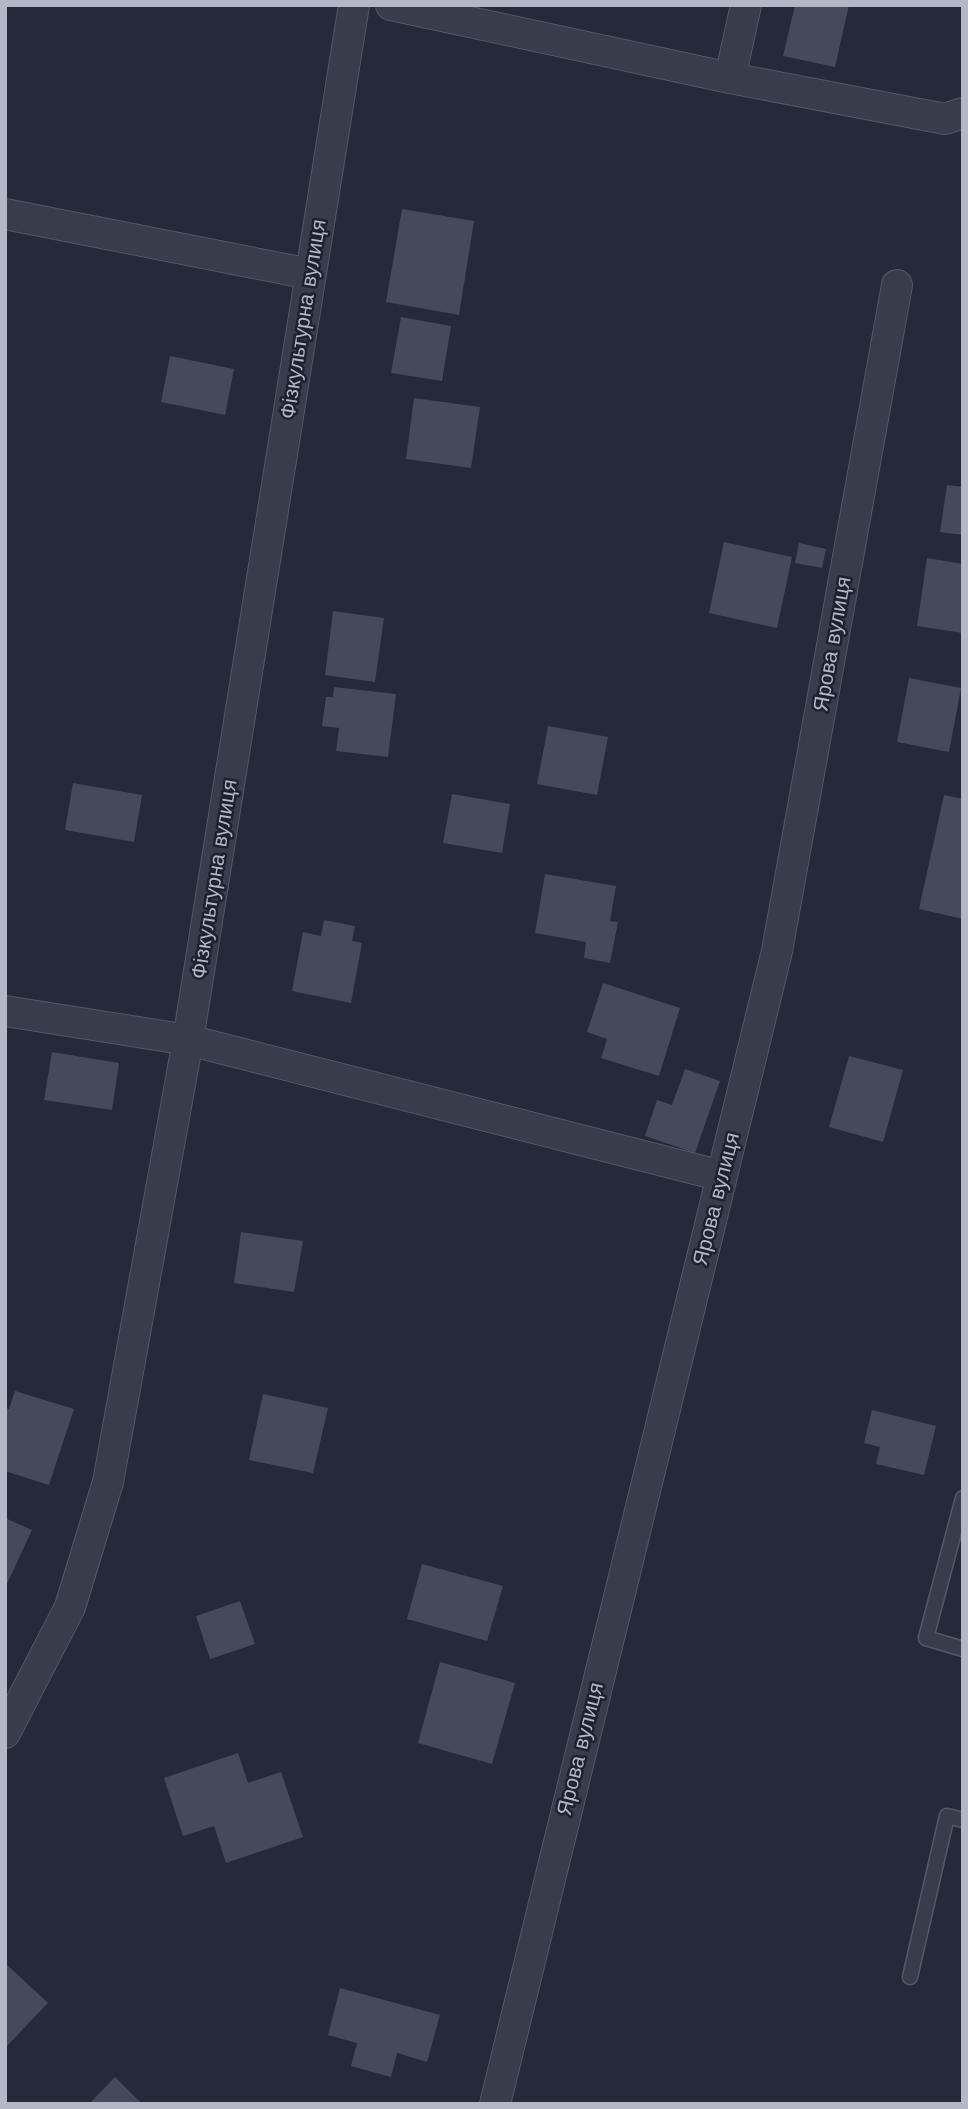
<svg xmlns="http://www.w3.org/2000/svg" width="968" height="2109" font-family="'Work Sans',sans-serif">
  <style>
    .building { fill: #45495c }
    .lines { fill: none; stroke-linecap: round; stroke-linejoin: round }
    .service-casing { stroke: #545766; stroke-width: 17 }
    .minor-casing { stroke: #545766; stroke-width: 32 }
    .service { stroke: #393c4b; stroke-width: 14 }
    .minor { stroke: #393c4b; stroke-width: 30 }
    .labels { text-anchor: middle; stroke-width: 5; stroke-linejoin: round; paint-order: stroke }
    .street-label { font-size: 21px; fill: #b4b7c6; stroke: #1e2130 }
  </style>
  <rect width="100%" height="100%" fill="#252a3a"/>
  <!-- building -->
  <path class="building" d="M795,5H849L835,67L783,56Z
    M402,209L474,221L459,315L386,302Z
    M401,317L451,326L442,381L391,373Z
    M170,356L234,369L225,415L161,402Z
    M414,398L480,407L471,468L406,459Z
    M947,485L963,487V535L940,532Z
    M724,542L792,557L777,628L709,613Z
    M799,543L826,549L822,568L795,563Z
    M927,558L963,564V633L917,626Z
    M333,611L384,618L375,682L325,675Z
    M909,678L961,688L949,752L897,742Z
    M334,687L396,694L388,757L336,751L339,728L322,726L326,697H333Z
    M548,726L608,737L597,795L537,784Z
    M73,783L142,795L134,842L65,830Z
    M452,794L510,804L502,853L443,843Z
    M944,795L963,799V919L919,909Z
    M545,874L616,886L610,921L618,922L610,963L584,958L586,942L535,933Z
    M324,920L355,926L352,941L362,943L351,1003L292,991L303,932L321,936Z
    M603,983L680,1008L659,1076L601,1058L607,1039L587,1032Z
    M52,1052L119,1063L112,1110L44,1100Z
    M849,1056L903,1070L883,1142L829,1127Z
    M685,1069L720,1081L695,1153L645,1136L657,1100L672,1105Z
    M241,1232L303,1241L294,1292L234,1283Z
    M15,1391L74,1409L49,1485L5,1471V1408L9,1409Z
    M263,1394L328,1408L313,1473L249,1460Z
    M872,1410L936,1426L924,1475L876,1464L880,1447L864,1443Z
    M5,1518L32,1530L5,1588Z
    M422,1564L503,1586L487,1641L407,1619Z
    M240,1601L255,1644L210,1659L196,1616Z
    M440,1662L515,1683L492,1764L418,1743Z
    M238,1753L248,1783L281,1772L303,1837L226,1863L214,1826L183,1836L164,1778Z
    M5,1963L48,2003L5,2048Z
    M340,1988L440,2015L427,2062L397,2053L391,2077L351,2066L357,2043L328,2035Z
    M115,2077L142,2104H89Z"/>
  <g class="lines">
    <!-- service casing -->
    <g class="service-casing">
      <path id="service" d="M963,1498L926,1638L963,1649
        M910,1977L947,1816L963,1820"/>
    </g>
    <!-- minor casing -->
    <g class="minor-casing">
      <path id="minor" d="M391,5L730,78L945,119L963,113
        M730,78L746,5
        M5,214L310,274
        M5,1011L188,1040L722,1176
        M5,1733L70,1607L108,1482L188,1040L354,5
        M495,2104L777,951L897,285"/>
    </g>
    <!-- service -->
    <use href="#service" class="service"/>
    <!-- minor -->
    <use href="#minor" class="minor"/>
  </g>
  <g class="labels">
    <!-- street labels -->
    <g class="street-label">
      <text transform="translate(303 319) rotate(-81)" y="7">Фізкультурна вулиця</text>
      <text transform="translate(832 644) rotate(-80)" y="7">Ярова вулиця</text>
      <text transform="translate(214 879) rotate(-81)" y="7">Фізкультурна вулиця</text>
      <text transform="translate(716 1199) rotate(-76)" y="7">Ярова вулиця</text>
      <text transform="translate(580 1749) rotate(-76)" y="7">Ярова вулиця</text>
    </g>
  </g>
  <!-- border -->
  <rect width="968" height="2109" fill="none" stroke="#b4b7c6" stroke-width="14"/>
</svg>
